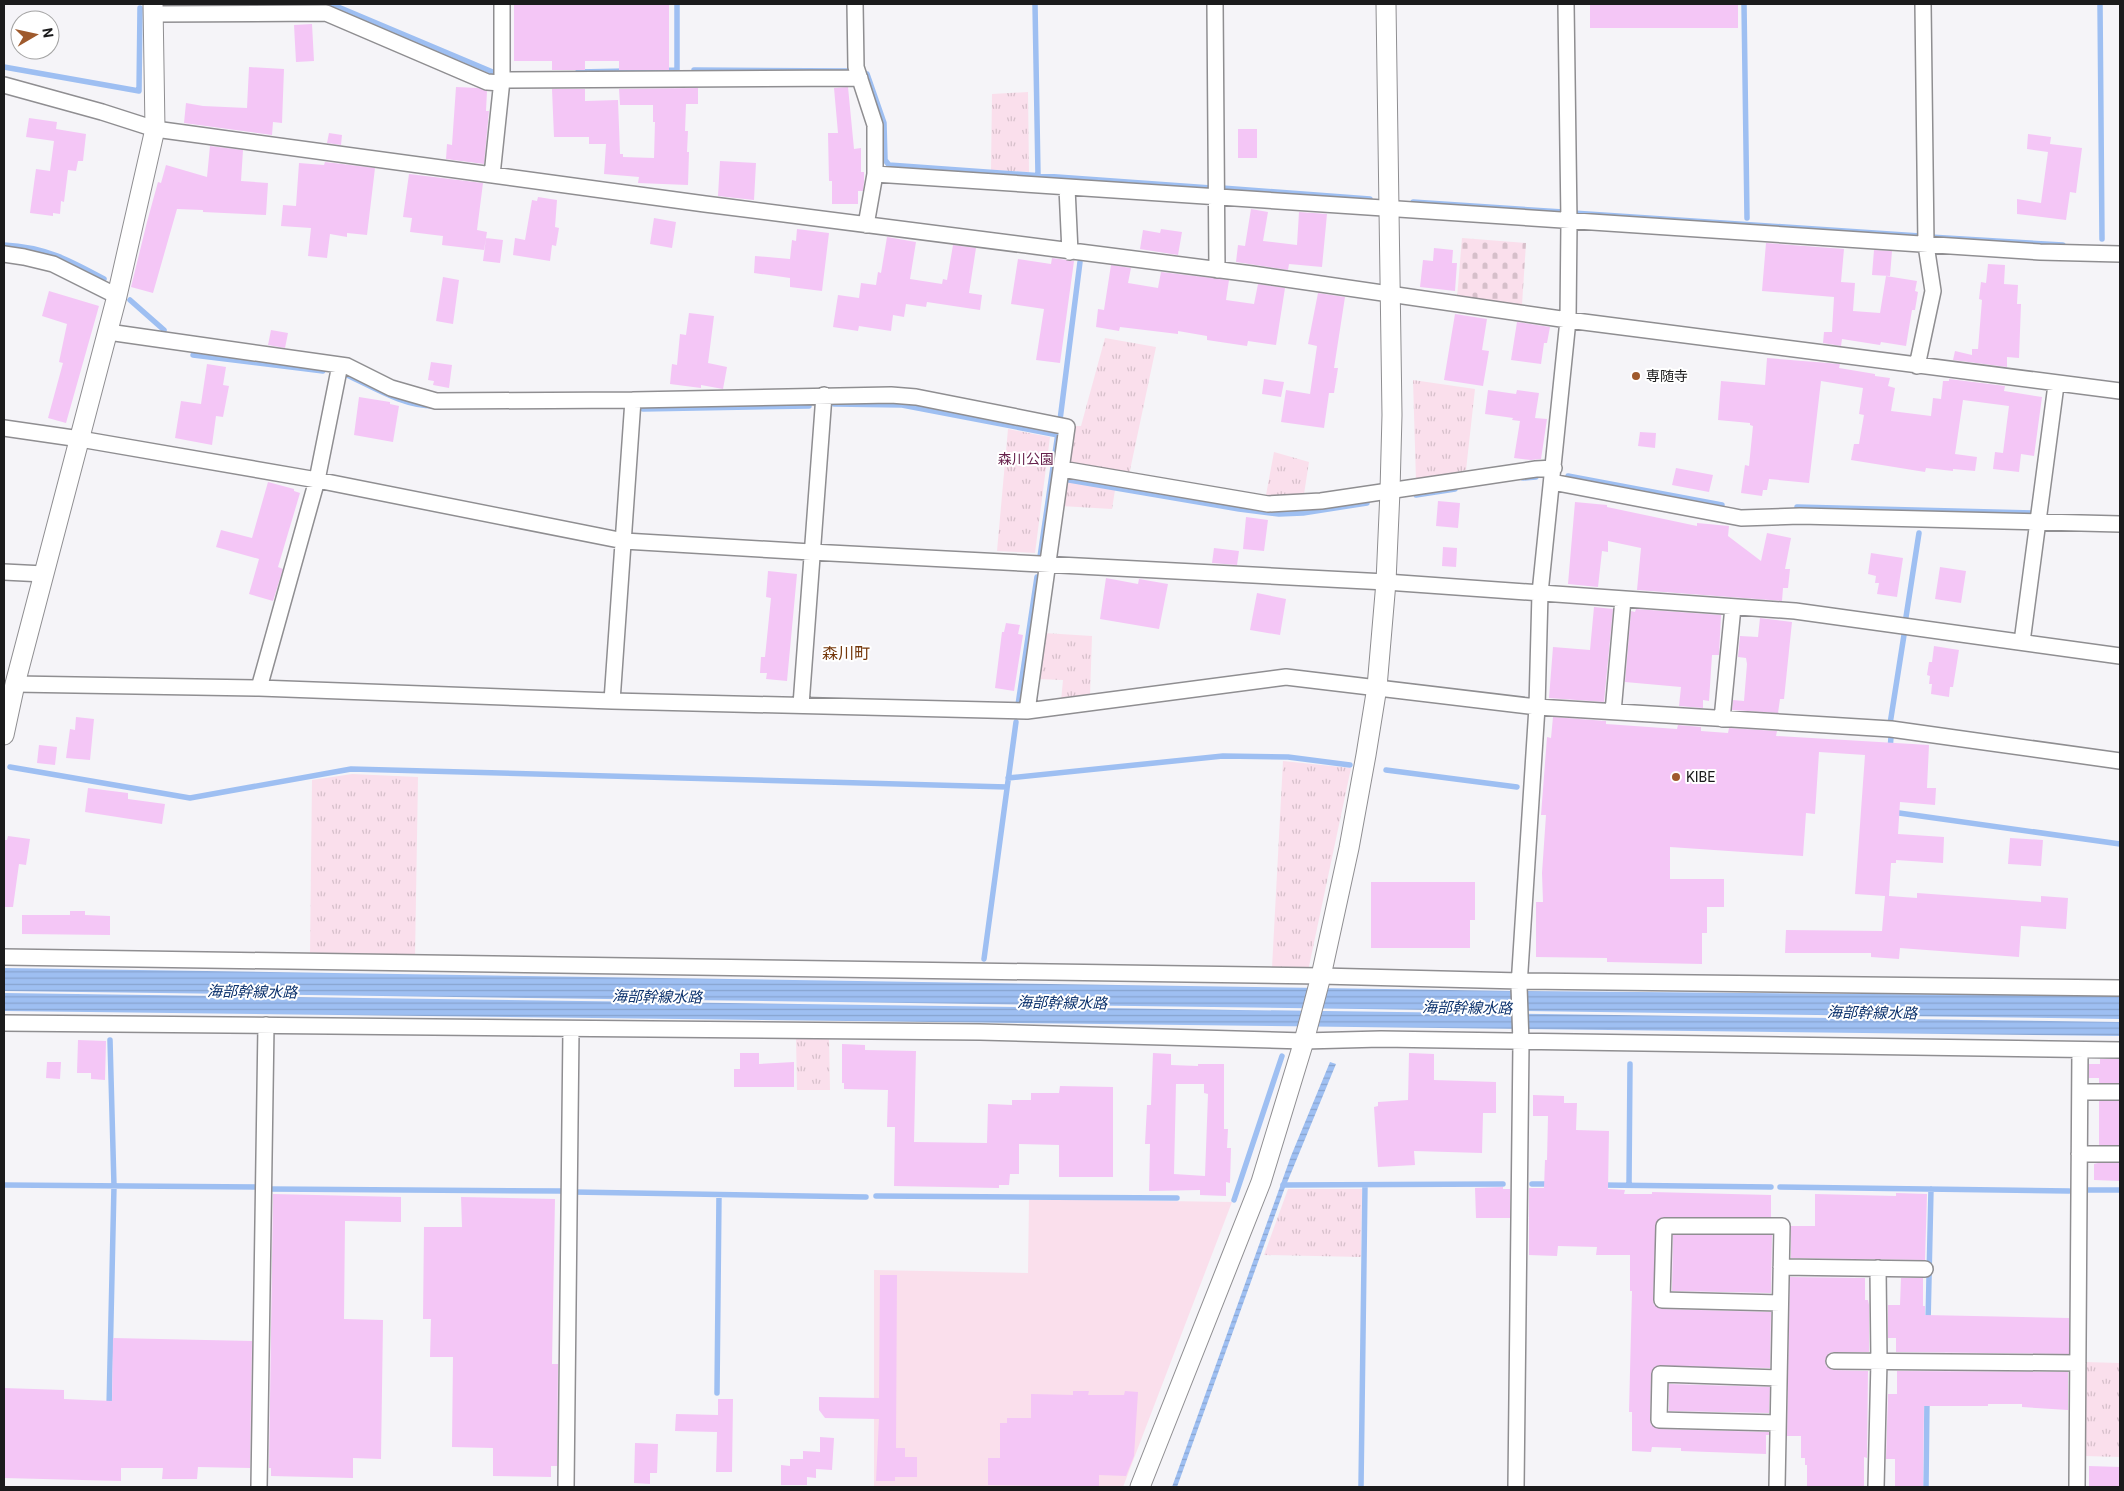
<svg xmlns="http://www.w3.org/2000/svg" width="2124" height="1491" font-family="Roboto,'Noto Sans JP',sans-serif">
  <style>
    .grass { fill: url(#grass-tufts) }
    .cemetery { fill: url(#cemetery-stones) }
    .garden { fill: #fadfec }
    .water { fill: url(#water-rules) }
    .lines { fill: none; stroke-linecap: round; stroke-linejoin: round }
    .stream { stroke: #9ebff2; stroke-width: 5.5 }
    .building { fill: #f4c6f6; fill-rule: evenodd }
    .minor-casing { stroke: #8f8e91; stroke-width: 18 }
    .tertiary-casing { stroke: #8f8e91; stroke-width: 21 }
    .minor { stroke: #fff; stroke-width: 15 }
    .tertiary { stroke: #fff; stroke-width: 19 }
    .poi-dot { fill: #9f5a2d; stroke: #fff; stroke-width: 2 }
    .labels { text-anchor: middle; stroke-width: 4; stroke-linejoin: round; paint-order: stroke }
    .poi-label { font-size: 14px; fill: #1b1b1c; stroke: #fff; text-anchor: start }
    .park-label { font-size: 14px; fill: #66204b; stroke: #fff }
    .water-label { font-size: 15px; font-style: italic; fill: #0d336e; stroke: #fff }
    .quarter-label { font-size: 16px; fill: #75380b; stroke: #fff }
  </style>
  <defs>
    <pattern id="grass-tufts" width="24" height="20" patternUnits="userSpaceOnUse" patternTransform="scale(1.25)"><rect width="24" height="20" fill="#fadfec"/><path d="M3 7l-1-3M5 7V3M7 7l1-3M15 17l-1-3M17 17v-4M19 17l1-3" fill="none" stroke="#d6bfca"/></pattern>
    <pattern id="cemetery-stones" width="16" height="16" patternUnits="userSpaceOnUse" patternTransform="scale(1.25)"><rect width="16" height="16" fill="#fadfec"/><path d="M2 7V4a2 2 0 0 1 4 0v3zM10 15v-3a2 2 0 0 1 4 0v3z" fill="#d6bfca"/></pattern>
    <pattern id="water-rules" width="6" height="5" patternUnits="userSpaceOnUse" patternTransform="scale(1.25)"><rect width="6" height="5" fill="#9ebff2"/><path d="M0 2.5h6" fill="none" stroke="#88a4cf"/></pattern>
  </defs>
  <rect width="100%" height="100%" fill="#f5f4f8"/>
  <!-- grass -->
  <path class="grass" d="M1028,92L1029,172L991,170L992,94Z
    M1105,338L1156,347L1129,475L1070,465L1067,462L1072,426H1081Z
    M1413,380L1475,389L1466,470L1416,481Z
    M1008,429L1050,437L1035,553L997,551Z
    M1274,452L1309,462L1304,494L1280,498L1266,495Z
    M1065,480L1115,490L1112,509L1061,506Z
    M1044,633L1092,636L1090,696L1061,701L1063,680L1037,679Z
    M1283,761L1351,768L1308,971L1272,968Z
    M352,774L418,777L415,958L310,955L312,780Z
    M796,1037L829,1038L830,1090H797Z
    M1288,1189H1362L1361,1257L1264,1255Z
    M2084,1362L2120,1363V1457L2084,1456Z"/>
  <!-- cemetery -->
  <path class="cemetery" d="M1462,238L1526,243L1522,305L1457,298Z"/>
  <!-- garden -->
  <path class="garden" d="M1029,1199L1232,1202L1123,1487H874V1270L1028,1273Z"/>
  <!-- water -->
  <path class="water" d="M4,968L1516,991L2120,996V1019L4,991Z
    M4,993L2120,1022V1036L4,1011Z
    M1330,1062L1336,1064L1284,1190L1177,1487H1172L1291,1156Z"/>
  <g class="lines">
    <!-- stream -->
    <path class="stream" d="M331,4L495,73
      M1035,4L1038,175
      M1744,4L1747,218
      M2100,4L2102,239
      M170,6L252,4
      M4,67L139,91L140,8
      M694,70L851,71
      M578,72L677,70V4
      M862,73L867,74L884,123L885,160L889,165L1211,188
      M1222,188L1370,199
      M1413,202L1563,212
      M1573,213L1920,236
      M1930,237L2063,245
      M4,245C45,247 69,260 104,279
      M130,300L164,330
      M193,355L323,371
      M347,375C375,388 403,406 434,406
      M834,404L902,405L1058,435
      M643,409L809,406
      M1060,420L1080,262
      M1568,476L1722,505
      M1523,478L1536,477
      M1069,480L1239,509L1279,514L1303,513L1367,503
      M1416,495L1455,489
      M1797,507L2033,513
      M1040,557L1058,433
      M1906,617L1919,533
      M1018,705L1037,577
      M1890,724L1904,635
      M1890,750L1891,737
      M10,767L190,798L351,769L1007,787
      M1386,770L1517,787
      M1008,778L1223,756L1288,757L1350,765
      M1892,812L2120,844
      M984,959L1016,722
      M1532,1184H1552
      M4,1185L257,1187
      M1283,1185L1503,1184
      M1601,1185L1771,1187
      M1629,1185L1630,1064
      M1780,1187L2069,1191
      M269,1189L562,1191
      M2087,1190H2120
      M573,1192L866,1197
      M876,1196L1177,1198
      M1234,1200L1282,1056
      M1928,1323L1931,1189
      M717,1393L719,1195
      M109,1408L114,1186L110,1040
      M1361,1487L1365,1185
      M1926,1487L1927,1399"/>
  </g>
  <!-- building -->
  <path class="building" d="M514,4H669V70H619V61H585V70H552V61H514Z
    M1590,4H1738V28H1590Z
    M312,24L314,61L296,62L294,25Z
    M249,67L284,69L282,123L273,122L272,135L184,123L186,103L203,106L247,108Z
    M456,87L478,88L487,91L486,111H489L484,164L446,159L447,144L452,145Z
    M848,87L854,149L861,148V172H864V182L863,191H858V204H832V181H829L828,133H838L834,88Z
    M698,88V104H686L685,131H688L687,152H689L688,185L638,183L639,177L604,174L606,144H589V137H554L552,89H585V101L618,100L620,154H623V157L654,158L655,122H653V105H620L619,89Z
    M29,118L57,122L56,129L86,134L83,161H78L76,171L68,170L64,202L61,201L60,214L53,213V216L30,213L36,169L50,171L54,141L26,137Z
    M1238,129H1257V158H1238Z
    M329,133L342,135L341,145L327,143Z
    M2028,134L2051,137L2050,144L2082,148L2076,193L2070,192L2066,220L2017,214V199L2041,203L2048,152L2027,149Z
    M210,146L243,150L241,181L268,183L266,215L203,212V210L177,209L153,293L131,287L147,222L158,182L161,183L166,165L207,177Z
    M720,161L756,163L754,200L718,196Z
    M325,162L375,168L367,235L347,233V237L330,234L327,258L308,256L311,228L281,226L283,205L296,206L299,163L324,165Z
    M409,174L483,183L477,230L487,232L484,250L442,245L443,236L410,232L412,218L403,217Z
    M538,197L557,200L555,227L559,228L556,246L552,245L550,261L513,255L515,238L525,240L532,200L537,201Z
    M1251,209L1268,212L1263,241L1297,245L1299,212L1327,214L1322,267L1289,264L1288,270L1236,262L1238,245L1245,246Z
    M654,218L676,222L672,248L650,244Z
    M797,229L829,233L822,291L790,287V278L754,273L755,256L790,259L792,240L796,241Z
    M1161,229L1182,232L1178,255L1140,249L1143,230L1160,233Z
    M887,237L916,242L910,279L942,284L943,279L947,280L953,245L976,248L969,293L982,295L980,310L927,302L926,307L906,304L904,317L893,315L891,331L859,326L858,331L833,327L838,295L859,298L861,283L876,285L878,272L881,273Z
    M486,238L503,240L500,263L483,261Z
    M1766,243L1844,249L1841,282L1855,283L1853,311L1880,313L1886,276L1917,281L1915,291L1918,292L1915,310H1912L1906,346L1881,342L1880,345L1842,339L1841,346L1823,343L1824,332H1832L1834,297L1762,291Z
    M1434,248L1453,250L1452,263H1457L1455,291L1420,287L1423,260L1433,261Z
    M1874,250L1892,251L1890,276L1872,275Z
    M1052,258L1074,261L1060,363L1036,360L1044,309L1011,304L1018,259L1051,264Z
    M1988,264L2005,265L2004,284L2018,285L2017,304H2021L2019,358L2007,357V367L1953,360L1955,351L1972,355V349H1978L1982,300L1979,299L1981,282L1986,283Z
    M1111,265L1131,268L1128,283L1158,288L1161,272L1229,280L1226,300L1254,304L1258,284L1285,288L1276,345L1248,341L1247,346L1207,340V336L1178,331V334L1120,327L1119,331L1096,327L1098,309L1104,310Z
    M443,277L459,280L453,324L436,321Z
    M49,291L99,306L66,423L48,418L63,363L59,362L67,324L42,316Z
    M1318,293L1345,297L1334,368H1338L1334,393H1329L1324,428L1281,422L1286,390L1310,394L1317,346L1308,344Z
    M689,313L714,316L708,363L727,367L723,389L701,385V388L670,384L672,364L677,365L680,334L686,335Z
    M1455,314L1487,319L1482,350L1489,351L1483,386L1444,380Z
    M1517,322L1550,327L1547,343H1544L1541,364L1511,360Z
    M271,330L288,333L285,348L268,345Z
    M1767,358L1840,364L1839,368L1875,374V376L1890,378L1888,386L1895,388L1891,411L1931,416L1933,398L1941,399L1943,381H1949V379L2005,386L2004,391L2042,397L2034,456L2021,454L2019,472L1993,469L1995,452L2003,453L2009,406L1963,400L1955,454L1977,457L1975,471L1953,469V471L1926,468L1925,472L1851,460L1854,444H1859L1864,415L1859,414L1863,388L1821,381L1809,483L1769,479L1767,490H1763L1762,496L1741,493L1745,465L1749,466L1753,426L1750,425V423L1718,420L1721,381L1765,385Z
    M431,362L452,365L449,388L433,385L434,381L428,380Z
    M207,364L226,367L223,385L229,386L223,417L216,416L212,445L175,438L181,401L201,404Z
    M1264,379L1284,382L1281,397L1262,394Z
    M1488,390L1516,394L1517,390L1539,393L1535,418L1547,419L1541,459L1531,460L1514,458L1520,421L1512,420L1513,418L1485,414Z
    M359,397L390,402V404L399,406L393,442L354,435Z
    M1640,432L1656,433L1655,448L1638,446Z
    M1676,468L1713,475L1709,492L1672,485Z
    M268,482L294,489V491L300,493L278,567L283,569L273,601L249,594L259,559L216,547L221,530L252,538Z
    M1438,501L1460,503L1458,528L1436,526Z
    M1575,502L1607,505V507L1697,526V523L1729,526L1728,536L1761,561L1767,533L1791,538L1785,569H1790L1788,588H1783L1782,601L1637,590L1641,548L1608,541V552L1602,551L1598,587L1568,584Z
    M1246,517L1268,520L1264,551L1243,549Z
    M1443,547L1457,548L1456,567L1442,566Z
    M1214,548L1239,551L1237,565L1212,563Z
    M1871,553L1903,558L1897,597L1877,594L1879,583H1875L1876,576L1868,574Z
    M1940,567L1966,571L1961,603L1935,599Z
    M768,571L797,574L787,681L766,679L767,673H760L761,657H765L771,598L766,597Z
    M1106,578L1138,584L1139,579L1168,584L1159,629L1100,619Z
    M1257,593L1286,599L1280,635L1250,630Z
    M1594,607L1613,609L1604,702L1549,698L1553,647L1590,650Z
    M1636,609L1721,615L1719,655H1712L1709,701L1703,700V708L1679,706L1681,687L1625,682L1631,611L1635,612Z
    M1760,618L1792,622L1784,699H1780L1778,713L1732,710L1733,700L1744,701L1747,664L1746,658L1738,657L1740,636L1758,637Z
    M1006,623L1020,625L1018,634L1023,635L1014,691L995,688L1002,632H1004Z
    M1934,646L1959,650L1953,687H1950L1949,697L1931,694L1932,684H1929L1930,676L1927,675L1929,662H1932Z
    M76,717L94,719L90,760L66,758L70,729L75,730Z
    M1553,717L1606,721V724L1677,729L1678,725L1701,727V731L1728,733L1729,728L1777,731L1776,736L1929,745L1927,788H1936L1935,805L1900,802L1898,834L1944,837L1943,863L1896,860V863H1891L1889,896L1917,898V893L2041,902V896L2068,898L2066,929L2021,926L2019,957L1900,948L1899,959L1871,957V953H1785L1786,930L1882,931L1885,896L1855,894L1865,755L1819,752L1815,814L1806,813L1803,856L1670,847V879H1724V907H1707V933H1702V964L1607,962V958L1536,957V902H1543L1542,873L1546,815H1541L1547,737L1551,738Z
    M39,745L57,747L55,765L37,763Z
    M88,788L128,793V799L165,804L162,824L85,812Z
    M8,836L30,839L26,865L19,864L13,907H4V840H7Z
    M2010,838L2043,840L2041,866L2008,864Z
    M1371,882H1475V920H1470V948H1371Z
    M70,911H85V915L110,916V935L22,934V915H70Z
    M78,1040L106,1041L105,1080L91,1079V1073H77Z
    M842,1044L865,1045V1050L916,1051L914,1142L987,1143L988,1104L1012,1105V1100H1031V1093H1059L1060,1086L1113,1087V1177H1059V1145L1019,1144V1174H1010L1009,1185H999V1188L894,1186L895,1127H887L888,1090L844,1089V1083H842Z
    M740,1053H759V1064L794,1062V1087H734V1069H740Z
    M1153,1053L1171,1054V1065L1198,1066V1064H1224V1129H1228L1227,1148H1231L1230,1183L1226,1182V1196L1200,1195V1190L1149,1191L1150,1144H1145L1147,1105H1151ZM1176,1084H1204V1093L1208,1094L1205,1176L1174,1174Z
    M1409,1053L1434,1054V1080L1496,1082V1113H1483L1482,1153L1414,1151L1415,1165L1378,1167L1374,1107L1378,1106V1102L1408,1100Z
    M2100,1059H2120V1083H2099V1078H2089V1064H2100Z
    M47,1062H61L60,1079L46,1078Z
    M1533,1095L1564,1096V1103H1577L1576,1130L1609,1131L1608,1189L1625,1190L1624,1194H1652V1192L1771,1195V1217H1664L1656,1222L1653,1300L1654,1305L1662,1309L1771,1312L1770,1368L1656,1366L1651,1374L1650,1420L1651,1425L1659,1429L1769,1432V1435H1766V1454L1681,1451V1448L1652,1447L1651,1452L1632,1451V1412H1629L1632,1291H1630V1255H1596L1597,1247L1558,1246L1557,1256L1529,1255V1188H1544L1545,1160H1547L1548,1116H1533Z
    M2099,1101H2120V1145H2099Z
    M2098,1163H2120V1181L2094,1180V1164Z
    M1503,1187V1189H1510V1218H1476L1475,1188Z
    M1896,1193L1927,1194L1925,1260L1791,1258V1226H1815V1194L1896,1196Z
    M273,1194L401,1197V1222L345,1221L344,1319L383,1320L381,1459L353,1458V1478L271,1476V1468H269Z
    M461,1197L555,1199L552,1364H558L557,1466H551V1477L493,1476V1448L452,1447L453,1357H430L431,1319H423L424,1227H462Z
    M1673,1235H1772L1771,1293L1672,1291Z
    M880,1275H897L896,1448H905V1457H917V1477H895V1481H876L879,1419L825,1418L819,1410V1397L879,1398Z
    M1790,1277L1865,1278V1300H1868L1869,1305V1352H1834L1829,1353L1825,1360L1826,1366L1833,1370L1868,1371L1867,1458L1864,1457V1487H1807V1465H1805V1458H1801V1436H1787Z
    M1901,1278H1923V1306H1925V1315L2069,1318V1354L1896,1352V1338H1888V1305H1900Z
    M113,1338L252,1341L250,1468L198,1467L197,1479H162L163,1468H121V1481L4,1478V1388L64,1390V1399L112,1401Z
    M1897,1371L2068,1372V1410L2022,1407V1404H1988V1406H1924L1923,1487H1895V1459H1886L1888,1394H1897Z
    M1669,1384L1770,1387L1769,1413L1669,1411Z
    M1073,1391H1089L1088,1395H1124L1125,1391L1138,1392L1134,1456L1126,1476L1099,1475V1487L988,1485V1458H1000V1423H1007V1418H1031V1394L1073,1395Z
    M718,1399H733L732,1472H716L717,1432L675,1431L676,1414L718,1415Z
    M820,1437L834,1438L832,1470L816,1469V1478L807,1477V1485H781V1465L790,1466V1459H803V1451L820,1452Z
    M635,1443L658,1444L657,1473H650V1484L634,1483Z
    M2089,1466L2120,1467V1487H2089Z"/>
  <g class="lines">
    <!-- minor casing -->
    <g class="minor-casing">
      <path id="minor" d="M855,4L856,67L875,125V174L866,225
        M1215,4L1217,270
        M154,14L326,13L487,82L501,83
        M502,80L860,78
        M4,85L102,112L155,129L705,204L1252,274L1568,320L2120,391
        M875,174L2040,252L2120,254
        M492,175L502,80V4
        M1067,188L1070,252
        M4,254L24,257L53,264L117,296
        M108,332L347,366L391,388L436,401L633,400L891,395L916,397L1067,427L1027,711
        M1917,366L1933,291L1926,245L1923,4
        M4,428L80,439L317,480L624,541L811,552L1386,582L1795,611L2120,656
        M1062,469L1268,504L1321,501L1536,469L1554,468
        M1552,482L1741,518L1800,516L2120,524
        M4,572L44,574
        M2022,642L2056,385
        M15,684L259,688L612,701L1027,711L1286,677L1537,707L1891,729L2120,761
        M259,688L317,480L340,365
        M612,701L633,400
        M801,705L824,395
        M1613,712L1623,599
        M1722,719L1733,607
        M4,957L1321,976L1520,981L2120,988
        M4,1023L980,1032L1304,1041L1381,1039L2120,1050
        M2080,1092H2120
        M2079,1154H2120
        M1781,1267L1925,1269
        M1834,1361L2078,1363
        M1778,1423L1659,1420L1660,1374L1779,1378
        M259,1487L266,1025
        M566,1487L571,1029
        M1516,1487L1521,1043L1519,986L1537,707L1540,593L1568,320L1569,222L1566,4
        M1777,1487L1782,1226H1664L1662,1300L1780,1303
        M1876,1487L1879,1361L1878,1268
        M2077,1487L2080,1050"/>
    </g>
    <!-- tertiary casing -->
    <g class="tertiary-casing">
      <path id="tertiary" d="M4,735L15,684L117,296L155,129L153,4
        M1140,1487L1261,1182L1304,1041L1321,976L1349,848L1366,755L1377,687L1386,582L1390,491L1392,415L1386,4"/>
    </g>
    <!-- minor -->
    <use href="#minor" class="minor"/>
    <!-- tertiary -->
    <use href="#tertiary" class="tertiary"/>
  </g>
  <!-- markers -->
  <g class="poi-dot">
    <circle cx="1636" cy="376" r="5"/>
    <circle cx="1676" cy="777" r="5"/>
  </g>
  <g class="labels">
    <!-- poi labels -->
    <g class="poi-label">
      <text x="1646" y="381">専随寺</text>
      <text x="1686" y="782">KIBE</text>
    </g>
    <!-- park labels -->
    <g class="park-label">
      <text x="1026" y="464">森川公園</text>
    </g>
    <!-- water labels -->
    <g class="water-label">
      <text transform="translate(252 992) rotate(1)" y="5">海部幹線水路</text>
      <text transform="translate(657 997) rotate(1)" y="5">海部幹線水路</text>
      <text transform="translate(1062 1003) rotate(1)" y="5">海部幹線水路</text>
      <text transform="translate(1467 1008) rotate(1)" y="5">海部幹線水路</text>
      <text transform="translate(1872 1013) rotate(1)" y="5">海部幹線水路</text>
    </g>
    <!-- quarter labels -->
    <g class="quarter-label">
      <text x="846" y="659">森川町</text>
    </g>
  </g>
  <!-- border -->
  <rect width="2124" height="1491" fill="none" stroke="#1b1b1c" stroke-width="10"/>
  <!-- north arrow -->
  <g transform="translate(35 35) rotate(81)"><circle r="24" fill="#ffffff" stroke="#a4a4a4"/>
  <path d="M0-4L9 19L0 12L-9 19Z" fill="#9f5a2d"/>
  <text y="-8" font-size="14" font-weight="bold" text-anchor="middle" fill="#1b1b1c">N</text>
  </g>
</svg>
